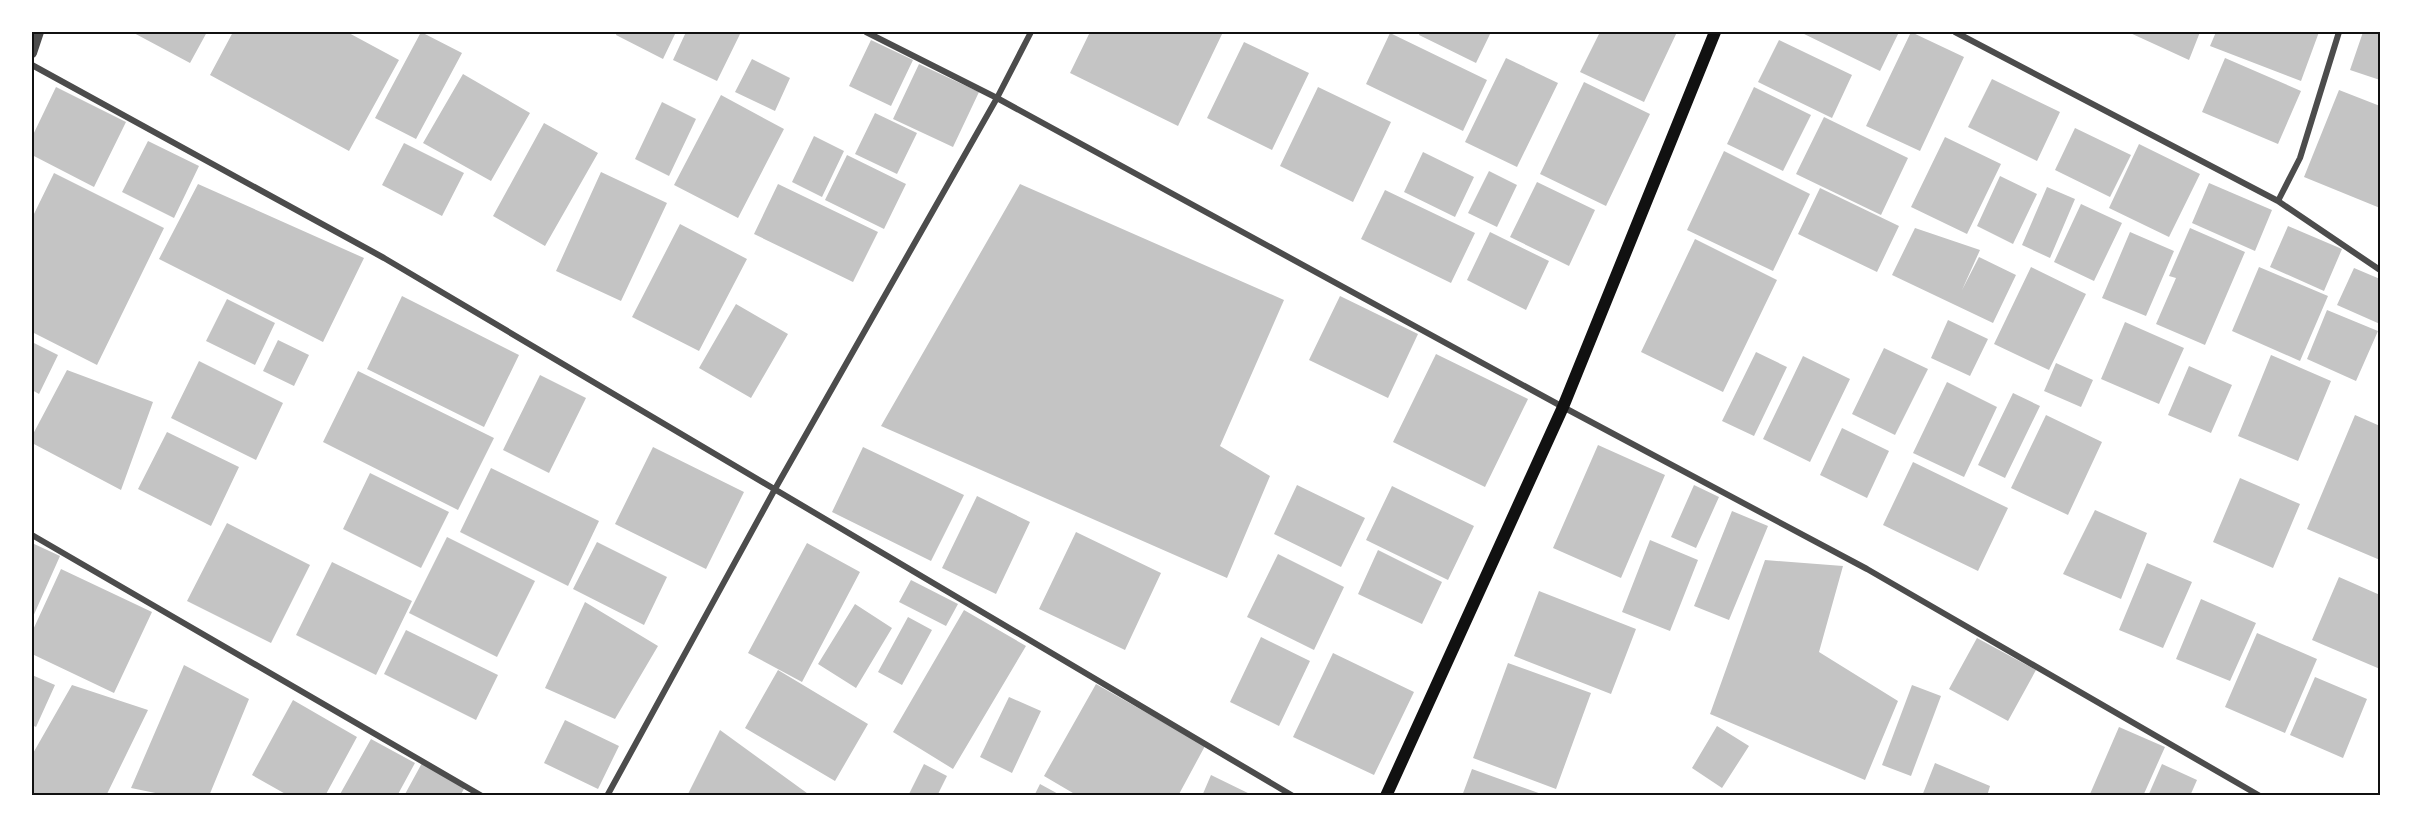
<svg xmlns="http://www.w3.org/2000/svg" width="2412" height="827" font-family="Manrope,sans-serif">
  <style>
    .building { fill: #c4c4c4 }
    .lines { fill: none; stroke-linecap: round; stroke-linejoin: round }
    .minor { stroke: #4c4c4c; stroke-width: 6 }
    .tertiary { stroke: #4c4c4c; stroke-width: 10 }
    .secondary { stroke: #111; stroke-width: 12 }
    .neatline { fill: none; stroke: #111; stroke-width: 2 }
  </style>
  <rect width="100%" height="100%" fill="#fff"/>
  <!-- building -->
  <path class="building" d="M132,32H207L190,63Z
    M233,32H347L399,60L349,151L210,75Z
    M421,32L462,53L416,139L375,118Z
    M617,32H676L663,59L616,35Z
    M686,32H741L717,81L673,60Z
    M1090,32H1223L1178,126L1070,73Z
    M1420,32H1491L1476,63L1419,35Z
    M1600,32H1677L1644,102L1580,72Z
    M1800,32H1899L1880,71Z
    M1911,32L1964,57L1920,151L1866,126Z
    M2128,32H2200L2189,60Z
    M2216,32H2319L2301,81L2210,46Z
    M2363,32H2380V80L2350,70Z
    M1390,33L1487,80L1463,131L1366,84Z
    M871,40L913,60L891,106L849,86Z
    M1779,40L1852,75L1832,118L1758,82Z
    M1244,42L1309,73L1272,150L1207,118Z
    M1506,58L1558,83L1517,167L1465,142Z
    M2225,58L2301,91L2278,144L2202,112Z
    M752,59L790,78L775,111L735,92Z
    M919,64L979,92L953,147L893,119Z
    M463,74L530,113L491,181L423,143Z
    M1992,79L2060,112L2037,161L1968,127Z
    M1584,82L1650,114L1606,206L1540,174Z
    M56,87L126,122L94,187L32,155V137Z
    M1318,87L1391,122L1353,202L1280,166Z
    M1754,87L1811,115L1783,171L1727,144Z
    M2339,90L2380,106V208L2304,177Z
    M721,95L784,129L738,218L674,185Z
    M662,102L696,119L669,176L635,159Z
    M875,113L917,133L897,174L855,154Z
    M1824,117L1908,158L1881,215L1796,174Z
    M544,123L598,153L545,246L493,216Z
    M2075,128L2131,155L2110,197L2055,170Z
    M814,136L844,151L822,197L792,182Z
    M1945,137L2001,164L1967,234L1911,207Z
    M148,141L199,166L174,218L122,192Z
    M404,143L464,173L442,216L382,185Z
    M2139,144L2200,174L2169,237L2109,208Z
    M1724,151L1810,194L1773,271L1687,230Z
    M1423,152L1474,177L1455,217L1404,192Z
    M847,155L906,184L884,229L825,200Z
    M1489,171L1517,185L1497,227L1468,213Z
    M601,172L667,203L621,301L556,271Z
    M54,173L164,228L97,365L32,332V218Z
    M2000,176L2037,194L2013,244L1977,226Z
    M1537,182L1595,210L1569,266L1510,237Z
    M2209,183L2272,210L2255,251L2192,223Z
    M198,184L364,258L323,342L159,259Z
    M778,184L878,232L853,282L754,234Z
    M1020,184L1284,300L1220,446L1270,476L1227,578L881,426Z
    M2047,187L2075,199L2050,258L2022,245Z
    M1820,188L1899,226L1877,272L1798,234Z
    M1385,190L1475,233L1451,283L1361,239Z
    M2081,204L2122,223L2094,281L2054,262Z
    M680,224L747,259L699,351L632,317Z
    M2288,226L2342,249L2324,291L2270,267Z
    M1915,228L1980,250L1962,290L1979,257L2016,275L1993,323L1892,275Z
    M2190,228L2245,252L2205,345L2156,324L2176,278L2169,276Z
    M1490,232L1549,261L1526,310L1467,280Z
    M2130,232L2174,251L2146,316L2102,298Z
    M1695,239L1777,280L1723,392L1641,352Z
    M2031,267L2086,294L2049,370L1994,344Z
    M2259,267L2328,296L2300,361L2232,331Z
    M2354,268L2380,279V324L2337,305Z
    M402,296L519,355L484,427L367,369Z
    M1340,296L1418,334L1388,398L1309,360Z
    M227,299L275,323L255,365L206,341Z
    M736,304L788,334L751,398L699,368Z
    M2327,310L2378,331L2356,381L2307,359Z
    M1948,320L1988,339L1970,376L1931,358Z
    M2125,322L2184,348L2159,404L2101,379Z
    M278,340L309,355L294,386L263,371Z
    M32,342L58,355L39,394L32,390Z
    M1884,348L1928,369L1895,435L1852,414Z
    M1756,352L1787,367L1754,436L1722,421Z
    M1436,354L1528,399L1485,487L1393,442Z
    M2271,355L2331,381L2298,461L2238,436Z
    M1803,356L1850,379L1810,462L1763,439Z
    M199,361L283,403L256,460L171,418Z
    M2056,363L2093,380L2081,407L2044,391Z
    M2189,366L2232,385L2211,433L2168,415Z
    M67,370L153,402L121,490L32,443V436Z
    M358,371L494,438L458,510L323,442Z
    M540,375L586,398L549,473L503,450Z
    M1947,382L1997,407L1964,477L1913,453Z
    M2013,393L2040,406L2005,478L1978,465Z
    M2046,415L2102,442L2068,515L2011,488Z
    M2355,415L2380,426V560L2307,529Z
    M1842,428L1889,451L1867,498L1820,475Z
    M167,432L239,467L211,526L138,489Z
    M1598,445L1665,475L1621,578L1553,548Z
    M653,447L744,492L706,569L615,524Z
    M863,447L964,495L931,561L832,512Z
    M1913,462L2008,508L1978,571L1883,525Z
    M491,468L599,521L568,586L460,532Z
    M370,473L449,512L421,568L343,529Z
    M2240,478L2300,504L2273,568L2213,542Z
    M1297,485L1365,518L1341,567L1274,534Z
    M1694,485L1719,497L1696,548L1671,537Z
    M1392,486L1474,526L1448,580L1366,540Z
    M977,496L1030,522L996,594L942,568Z
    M2095,510L2147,533L2121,599L2063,574Z
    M1732,511L1768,526L1729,620L1694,606Z
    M227,523L310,565L271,643L187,601Z
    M1076,532L1161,573L1125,650L1039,609Z
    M447,537L535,581L497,657L409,613Z
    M1650,540L1698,560L1670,631L1622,612Z
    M597,542L667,577L644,625L573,589Z
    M32,543L60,556L32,619Z
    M807,543L860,572L802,682L748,653Z
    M1378,550L1442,582L1422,624L1358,594Z
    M1278,554L1344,587L1314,650L1247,617Z
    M1765,560L1843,566L1819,652L1898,701L1865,780L1710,714Z
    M332,562L412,601L376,675L296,635Z
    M2147,563L2192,582L2163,648L2119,630Z
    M61,569L152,612L114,693L32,654V632Z
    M2339,577L2380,595V669L2312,640Z
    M911,580L958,604L946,626L899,602Z
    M1539,591L1636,629L1611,694L1514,656Z
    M2201,599L2256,623L2230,681L2176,659Z
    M585,602L658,646L615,719L545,688Z
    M855,604L892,628L856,688L818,664Z
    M964,610L1026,646L953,769L893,732Z
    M908,617L932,630L902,685L878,672Z
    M406,630L498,675L476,720L384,674Z
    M2257,633L2317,659L2285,733L2225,707Z
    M1261,637L1310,661L1279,726L1230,702Z
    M1977,638L2036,670L2008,721L1949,689Z
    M1333,653L1414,692L1374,775L1293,737Z
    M1508,663L1591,693L1556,789L1473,758Z
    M184,665L249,699L209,796H170L131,788Z
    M778,670L868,724L835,781L745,728Z
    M32,675L55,685L36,727L32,725Z
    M2315,677L2367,699L2343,758L2290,735Z
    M1096,684L1205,746L1178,796H1078L1044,776Z
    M72,685L148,710L106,796H40L32,793V755Z
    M1912,685L1941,696L1911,776L1882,765Z
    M1009,697L1041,711L1012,773L980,757Z
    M293,700L357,737L325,796H289L252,775Z
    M565,720L619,746L598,789L544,763Z
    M1717,726L1749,746L1722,788L1692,768Z
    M2119,727L2165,747L2143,796H2093L2090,794Z
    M720,730L811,796H687Z
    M371,739L415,763L397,796H339Z
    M422,763L465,787L460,796H404Z
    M1935,763L1990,786L1987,796H1922Z
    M924,764L947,776L937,796H908Z
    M2162,764L2197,780L2190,796H2148Z
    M1472,769L1544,795V796H1462Z
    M1211,775L1254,796H1202Z
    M1040,784L1062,796H1034Z"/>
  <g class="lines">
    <!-- minor -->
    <path class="minor" d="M866,32L997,98L1563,407L1867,569L2260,796
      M1955,32L2278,201L2380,270
      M32,65L384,258L1293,796
      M2278,201L2300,158L2339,32
      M32,535L482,796
      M607,796L775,489L997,98L1031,32"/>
    <!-- tertiary -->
    <path class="tertiary" d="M32,53L39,32"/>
    <!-- secondary -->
    <path class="secondary" d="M1386,796L1563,407L1715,32"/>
  </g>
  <!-- border -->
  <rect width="2412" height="827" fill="none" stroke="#ffffff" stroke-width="66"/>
  <rect x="33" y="33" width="2346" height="761" class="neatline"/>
</svg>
